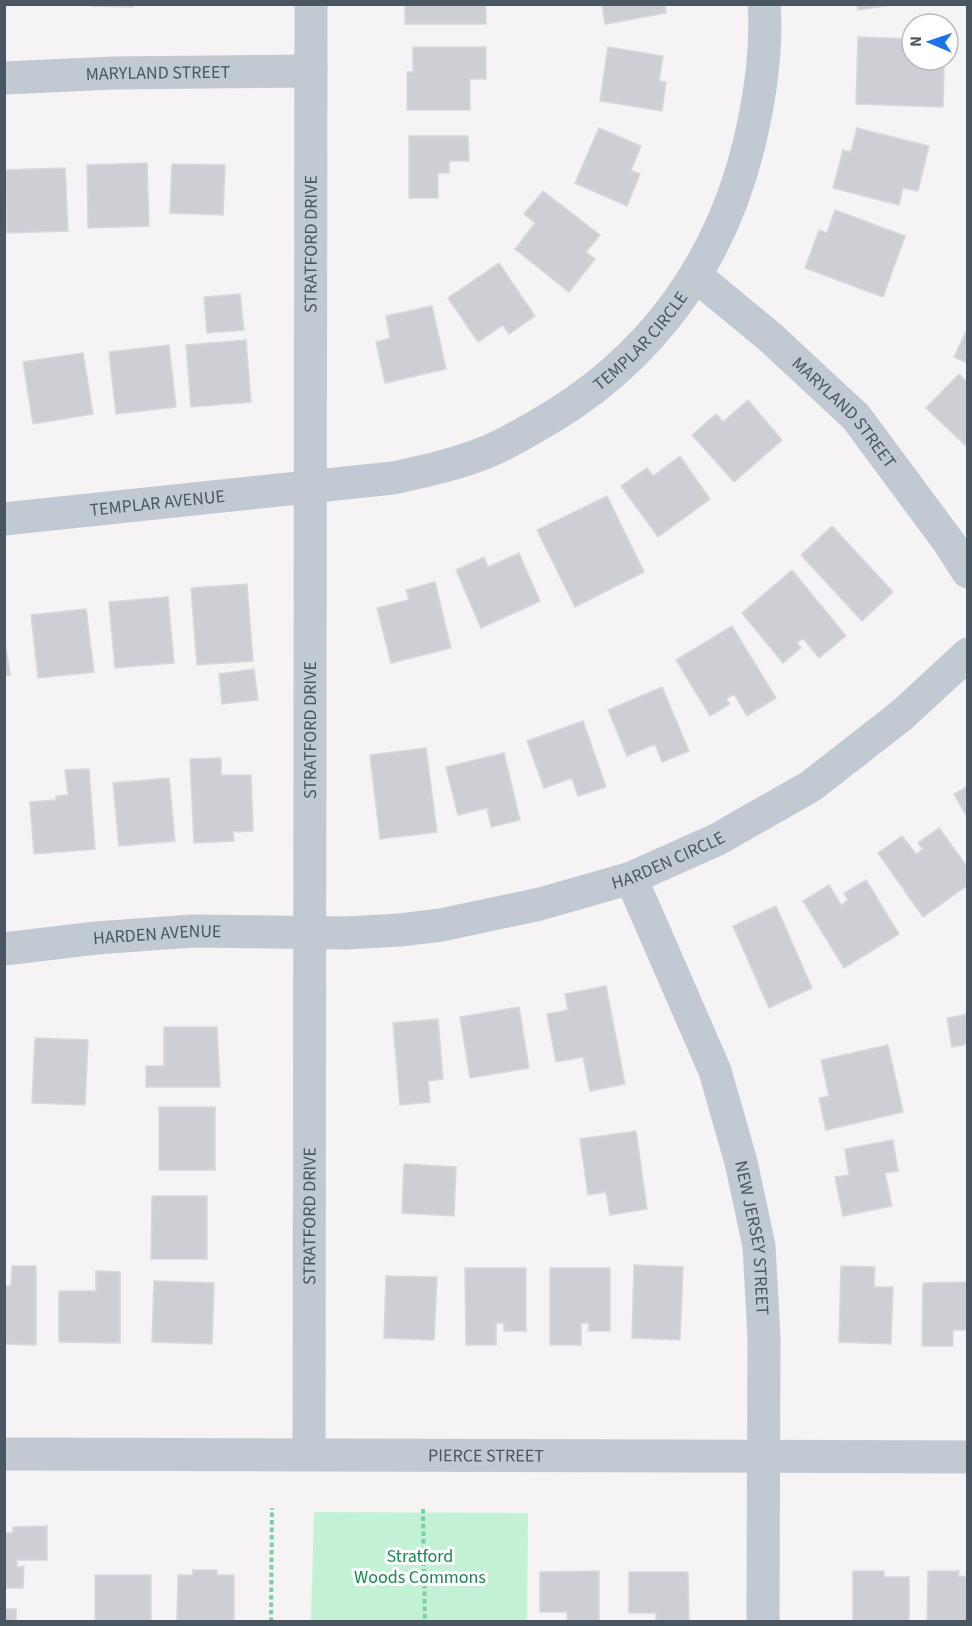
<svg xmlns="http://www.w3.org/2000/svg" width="972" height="1626" font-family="'Source Sans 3',sans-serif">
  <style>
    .green { fill: #c3f1d5 }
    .building { fill: #cdcfd5; stroke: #d7d9de; stroke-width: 1.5 }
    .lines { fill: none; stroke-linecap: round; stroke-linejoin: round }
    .path { stroke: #7ad0a6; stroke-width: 4; stroke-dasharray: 4.5 3; stroke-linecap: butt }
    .minor { stroke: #c1cad2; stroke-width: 33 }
    .labels { text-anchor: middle; stroke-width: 6; stroke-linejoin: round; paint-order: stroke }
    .street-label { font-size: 18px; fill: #4a5661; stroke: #fff }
    .park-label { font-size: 18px; fill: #17864f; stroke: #fff }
  </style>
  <rect width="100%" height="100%" fill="#f5f3f3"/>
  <!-- green -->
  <path class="green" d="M314,1512L528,1513L527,1621H311Z"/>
  <!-- building -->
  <path class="building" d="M91,4H133V7L91,6Z
    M405,4H486V24H405Z
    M602,4H665L666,13L605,24Z
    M857,4H899L858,10Z
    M858,37L912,39V60H936V65L944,66L943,107L856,104Z
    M413,47H486V79H470V110H407V72H413Z
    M608,47L663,56L659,81L666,82L662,111L600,101Z
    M599,128L641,146L631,170L640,174L627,206L575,183Z
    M857,128L929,146L918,191L903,188L899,205L833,188L843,150L851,152Z
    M409,136H468L469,161H449V173H438V198H409Z
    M147,163L149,226L88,228L87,165Z
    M172,164L225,165L223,215L170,213Z
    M65,168L68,231L7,233L5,170Z
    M543,191L600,235L586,252L595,259L569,292L515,249L535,223L524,214Z
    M835,210L905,236L883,297L805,268L819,230L827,233Z
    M499,263L535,316L509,334L503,325L478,342L448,298Z
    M240,294L244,330L207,333L204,297Z
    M432,306L446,369L385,383L376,342L390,338L386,316Z
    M968,327V363L954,357Z
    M246,340L251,402L191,407L186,345Z
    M169,345L176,407L116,414L109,352Z
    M83,353L93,414L33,424L23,362Z
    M959,374L968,383V448L926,408Z
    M748,400L782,440L734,482L692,435L716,414L723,422Z
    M680,456L710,499L658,537L621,486L647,468L653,476Z
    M607,496L644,572L575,607L537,530Z
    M832,526L893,592L862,621L801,555Z
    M519,553L540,601L481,628L456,570L484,557L488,567Z
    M792,570L846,636L819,658L803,638L797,643L801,648L783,663L742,613Z
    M435,582L451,648L391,663L377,608L409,600L406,590Z
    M247,584L253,661L197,665L191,588Z
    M168,597L174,663L115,668L109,602Z
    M86,609L94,672L38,678L31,615Z
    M732,626L776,698L747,716L734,694L726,699L730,704L710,716L676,660Z
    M4,634L10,675L4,676Z
    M254,669L258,700L222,704L219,674Z
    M662,687L689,751L662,762L655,744L627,756L608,710Z
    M583,721L606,787L578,796L572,778L544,788L527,741Z
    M426,748L437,832L380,839L370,755Z
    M504,753L520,820L491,827L487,808L458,815L446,767Z
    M221,758V775H251L253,831L233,832L234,841L194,843L190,759Z
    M89,769L95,849L34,854L30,802L56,800V796L68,795L65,770Z
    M169,778L175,841L119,846L113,783Z
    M968,786V819L954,794Z
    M939,828L968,868V885L923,917L878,853L902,836L916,854L923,849L918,843Z
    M866,880L899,934L844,968L803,901L829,885L841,905L848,900L844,893Z
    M776,906L812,988L769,1008L733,926Z
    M606,986L625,1084L590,1091L583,1057L556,1062L547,1014L568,1010L565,994Z
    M519,1007L529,1068L470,1078L460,1017Z
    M968,1014V1044L952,1047L947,1018Z
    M438,1019L443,1079L428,1081L430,1102L400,1105L393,1023Z
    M164,1027H217L220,1087H146V1066H164Z
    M35,1038L88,1040L85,1105L32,1103Z
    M888,1045L903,1112L826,1130L819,1098L829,1096L821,1060Z
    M159,1107H215V1170H159Z
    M636,1131L647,1209L610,1215L606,1192L588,1195L580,1139Z
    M893,1140L898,1171L885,1173L892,1206L843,1216L835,1177L849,1175L845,1149Z
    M404,1164L456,1167L454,1216L402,1213Z
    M152,1196H207V1259H151Z
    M634,1265L683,1267L680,1340L632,1338Z
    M12,1266H36V1345L4,1344V1286H11Z
    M841,1266L875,1267L874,1287H893L891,1344L839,1342Z
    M465,1268H526V1331H504V1323H496V1345H466Z
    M550,1268H610V1331H588L589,1323H581V1345H550Z
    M96,1271L120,1272V1343L59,1342V1291H96Z
    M386,1276L437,1277L434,1340L384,1338Z
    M154,1281L214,1283L212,1344L152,1342Z
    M968,1282V1330H953V1346H922L923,1283Z
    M47,1526V1560H17V1567L24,1566L23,1588H4V1533H13V1527Z
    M193,1570H217V1575H234V1622H177L178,1575H193Z
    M599,1571V1622H567V1612H540V1572Z
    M853,1571H884V1577H909V1622H853Z
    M928,1571H959L958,1576L968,1577V1622H927Z
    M629,1572H688L689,1622H656V1613H629Z
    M95,1575H151V1622H95Z
    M4,1609H16V1622H4Z"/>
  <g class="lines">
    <!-- path -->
    <path class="path" d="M423,1509L425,1622
      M271,1622L272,1508"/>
    <!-- minor -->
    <g class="minor">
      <path id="s1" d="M4,78L114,73L311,71"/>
      <path id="s2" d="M696,276L770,337L856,417L948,541L968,572"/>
      <path id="s3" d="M4,519L393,478C425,471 458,464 489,451C504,445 519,436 533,428C654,361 727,256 754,122C762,83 767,44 764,4"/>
      <path id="s4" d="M631,878L715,1071L741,1162L759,1246L764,1337L763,1622"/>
      <path id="s5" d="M4,949L96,938L192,931L345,933L400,930L441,925L540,904L631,878L718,839L811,786L902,715L968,654"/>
      <path id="s6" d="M4,1454L968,1457"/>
      <path id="s7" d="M309,1454L311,4"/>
    </g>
  </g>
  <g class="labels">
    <!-- street labels -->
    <g class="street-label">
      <text dy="6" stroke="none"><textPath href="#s1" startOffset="154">MARYLAND STREET</textPath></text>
      <text dy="6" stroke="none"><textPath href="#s7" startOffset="1210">STRATFORD DRIVE</textPath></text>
      <text dy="6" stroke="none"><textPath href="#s3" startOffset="680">TEMPLAR CIRCLE</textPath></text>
      <text dy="6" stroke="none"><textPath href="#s2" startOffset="202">MARYLAND STREET</textPath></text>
      <text dy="6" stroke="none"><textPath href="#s3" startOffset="154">TEMPLAR AVENUE</textPath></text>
      <text dy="6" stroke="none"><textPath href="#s7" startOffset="724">STRATFORD DRIVE</textPath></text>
      <text dy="6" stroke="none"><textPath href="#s5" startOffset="675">HARDEN CIRCLE</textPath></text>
      <text dy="6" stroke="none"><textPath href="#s5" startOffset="154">HARDEN AVENUE</textPath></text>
      <text dy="6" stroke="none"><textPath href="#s7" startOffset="238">STRATFORD DRIVE</textPath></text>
      <text dy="6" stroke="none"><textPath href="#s4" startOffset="382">NEW JERSEY STREET</textPath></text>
      <text dy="6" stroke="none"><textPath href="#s6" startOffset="482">PIERCE STREET</textPath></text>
    </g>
    <!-- park labels -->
    <g class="park-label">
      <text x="420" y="1562">Stratford<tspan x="420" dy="21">Woods Commons</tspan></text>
    </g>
  </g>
  <!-- border -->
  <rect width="972" height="1626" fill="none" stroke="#4a5661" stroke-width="12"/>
  <!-- north arrow -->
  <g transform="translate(930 42) rotate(272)"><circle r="28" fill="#ffffff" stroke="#b7bbc0" stroke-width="1.5"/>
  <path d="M0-4.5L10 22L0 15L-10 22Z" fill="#1a73e8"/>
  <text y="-9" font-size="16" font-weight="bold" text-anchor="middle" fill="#4a5661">N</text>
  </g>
</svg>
